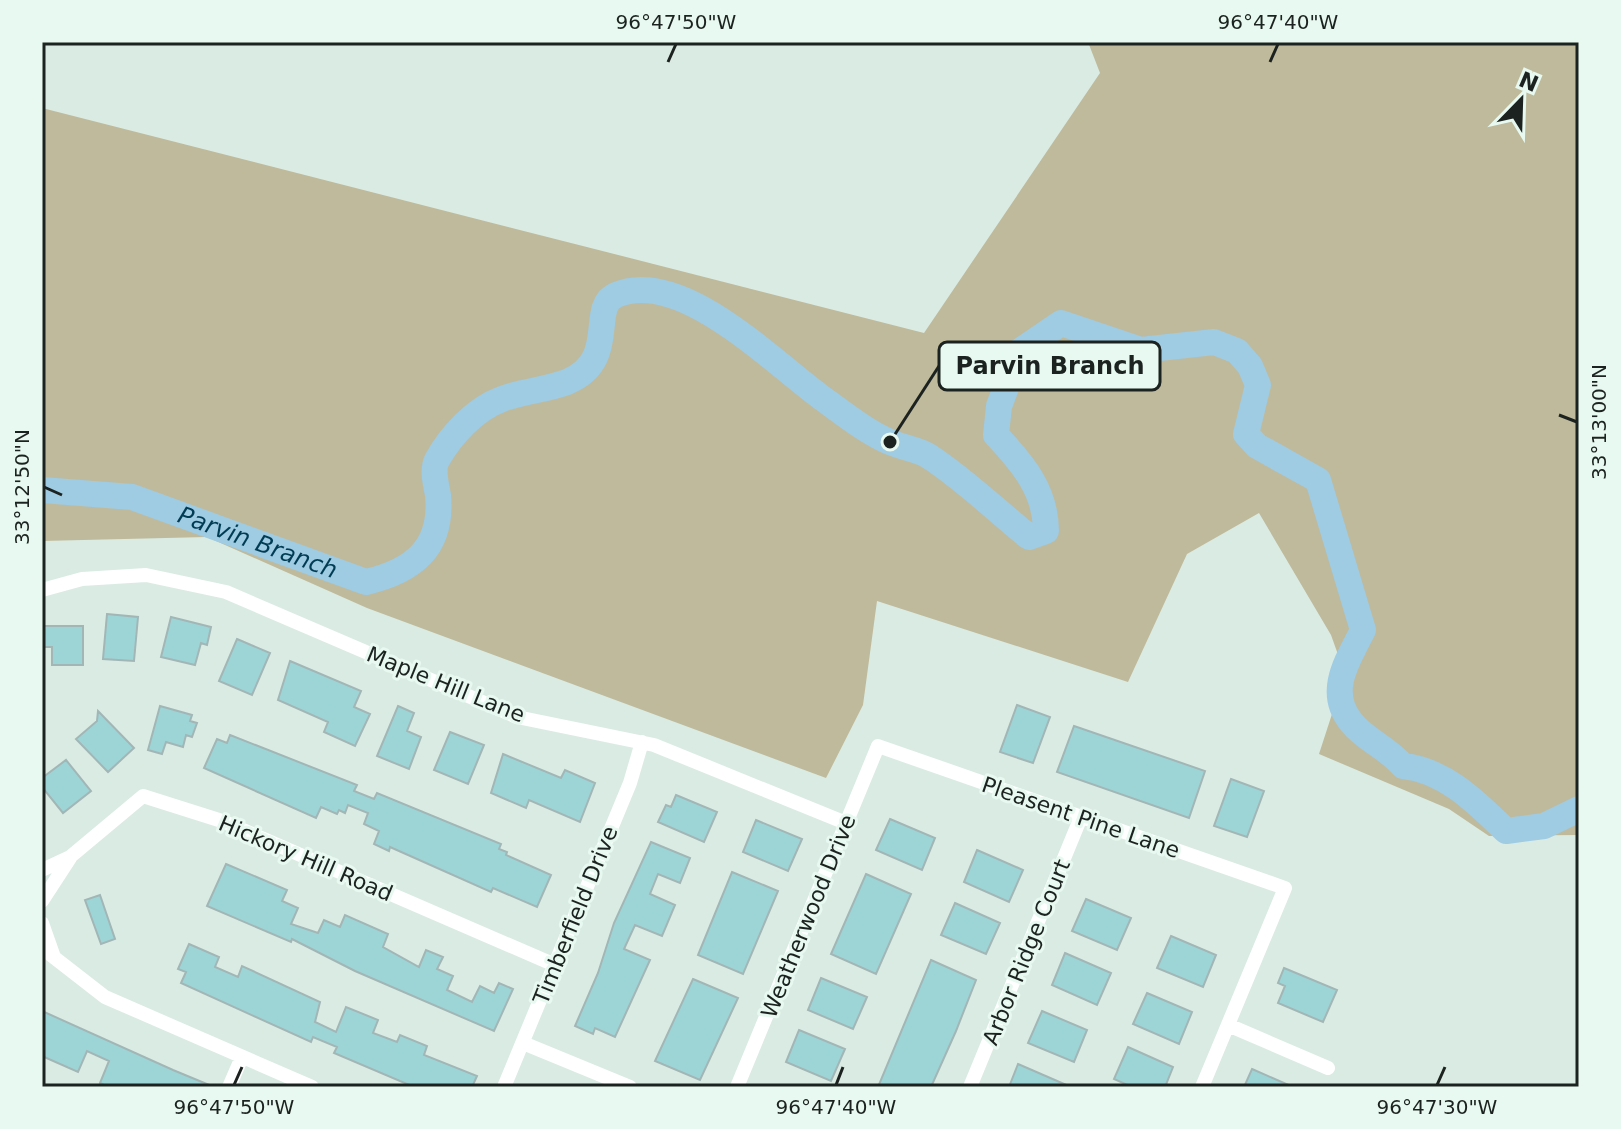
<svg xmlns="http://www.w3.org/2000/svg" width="1621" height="1129" font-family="'DejaVu Sans',sans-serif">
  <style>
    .green { fill: #bfba9b }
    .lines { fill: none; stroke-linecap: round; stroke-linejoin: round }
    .river { stroke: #9fcbe3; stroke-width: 26 }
    .building { fill: #9dd5d7; stroke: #a2b6b6; stroke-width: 2 }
    .street { stroke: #fff; stroke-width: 14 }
    .ticks { fill: none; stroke: #1c221f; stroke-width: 3 }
    .labels { text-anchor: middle; stroke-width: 6; stroke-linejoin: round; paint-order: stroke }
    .street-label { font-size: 22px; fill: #1c221f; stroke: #e7f9f0 }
    .water-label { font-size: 24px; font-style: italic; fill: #003d55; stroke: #e7f9f0 }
    .leader { fill: none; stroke: #1c221f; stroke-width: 3 }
    .callout-dot { fill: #1c221f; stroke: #e7f9f0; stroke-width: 3 }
    .callout { fill: #e7f9f0; stroke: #1c221f; stroke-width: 3 }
    .callout-label { font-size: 24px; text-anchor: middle; font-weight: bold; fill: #1c221f }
    .neatline { fill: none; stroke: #1c221f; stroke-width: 3 }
    .ticks-label { font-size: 20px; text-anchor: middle; fill: #1c221f }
  </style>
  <rect width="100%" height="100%" fill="#daebe3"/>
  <!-- green -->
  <path class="green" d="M1088,42H1579V835L1489,836L1449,809L1319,754L1345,674L1331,635L1259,513L1187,554L1128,682L877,601L863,705L826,778L367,608L207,537L42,541V108L924,333L1100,73Z"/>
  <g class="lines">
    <!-- river -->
    <path class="river" id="s1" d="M42,490L132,497L366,582C413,571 443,548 438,495C436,485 432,469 437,460C451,435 475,409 502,399C522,391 546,390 567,382C620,360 588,307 616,295C683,266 779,369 829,403C848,417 869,433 890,442C903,448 919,449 930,457C965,480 997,511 1029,537L1046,531C1046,491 1023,464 996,435L999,406L1020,351L1061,323L1141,350L1214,342L1237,351L1250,366L1258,385L1246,434L1257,446L1318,480L1363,630C1348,660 1326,691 1351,722C1365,740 1388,748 1403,766C1445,770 1477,803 1506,831L1544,826L1579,809"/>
  </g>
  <!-- building -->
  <path class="building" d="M107,614L138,617L134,661L103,659Z
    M171,617L211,627L207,645L201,643L195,665L161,657Z
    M42,626H83V665H52V647H42Z
    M237,639L270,653L252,695L219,681Z
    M290,661L361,691L354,707L370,714L355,746L324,732L328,722L278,700Z
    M1017,705L1050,717L1033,763L1000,752Z
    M160,706L192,715L190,721L197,723L192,737L186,735L183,747L166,742L162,754L148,750Z
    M398,706L414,713L407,731L421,737L409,769L377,756Z
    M98,711L134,748L108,772L76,739L97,721Z
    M1074,726L1205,771L1189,818L1057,772Z
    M450,732L484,745L468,784L434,770Z
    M230,735L357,785L354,791L374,799L377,793L501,844L499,849L507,852L506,855L551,875L537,907L493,888L491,892L390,847L389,851L374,844L379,831L364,824L368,813L348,805L345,813L339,810L337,814L321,807L316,818L204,768L217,739L227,743Z
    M503,754L561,778L565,770L595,783L580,822L529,800L526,808L491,793Z
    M66,760L91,791L63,813L42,787V778Z
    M1231,779L1264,791L1247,837L1214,826Z
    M676,795L717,812L704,842L658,822L666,805L671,807Z
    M890,819L935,838L922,870L876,850Z
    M756,820L802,839L788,871L743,852Z
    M651,842L690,858L680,883L658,874L650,894L675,905L662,936L635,925L624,949L650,960L615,1037L595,1028L593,1034L575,1026L598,973L614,923Z
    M977,850L1023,870L1009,902L964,882Z
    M226,864L287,890L282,901L298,908L291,924L318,933L324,920L340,927L345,915L388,934L383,947L419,967L426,950L443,957L437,969L453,976L447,990L472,1002L480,986L494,993L499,983L513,989L494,1031L355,971L292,939L291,942L207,906Z
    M732,872L778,891L743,974L698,955Z
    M866,874L911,894L876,974L831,954Z
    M100,895L115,939L101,944L85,900Z
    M1086,899L1131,918L1117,950L1072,931Z
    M955,903L1000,923L986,954L941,935Z
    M1171,936L1216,955L1203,987L1157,968Z
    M189,944L219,957L215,967L238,977L242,966L320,1002L315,1022L336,1032L346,1007L378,1020L373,1033L397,1042L400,1035L427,1046L424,1055L477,1076L472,1087H414L334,1053L337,1047L313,1037L311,1042L181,983L186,972L178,969Z
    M1065,953L1111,973L1097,1005L1052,985Z
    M931,960L976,980L956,1031L931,1087H878Z
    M1284,968L1337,990L1323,1022L1278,1003L1285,986L1278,983Z
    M821,978L867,997L853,1029L808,1010Z
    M693,979L738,998L700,1080L655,1061Z
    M1147,993L1192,1012L1179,1044L1133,1024Z
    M42,1011L173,1070L214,1087H109L100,1083L109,1061L87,1051L78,1072L42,1056Z
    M1042,1011L1087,1030L1074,1062L1028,1043Z
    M799,1030L845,1049L831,1081L786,1062Z
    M1128,1047L1173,1067L1165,1087H1132L1114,1079Z
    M1018,1064L1071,1087H1009Z
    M1252,1069L1293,1087H1244Z"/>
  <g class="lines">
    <!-- street -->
    <path class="street" d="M42,590L82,579L146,575L226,592L517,717L654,745L846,823
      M42,870L70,857L143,796L222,821L555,965
      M42,901L70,858
      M42,923L54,957
      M42,948L105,997L312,1087
      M1228,1025L1328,1068
      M523,1043L630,1087
      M229,1087L242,1057
      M504,1087L630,783L642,742
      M737,1087L878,746L1285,888L1202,1087
      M970,1087L1081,817"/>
  </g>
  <!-- ticks -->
  <path class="ticks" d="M668,62L676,44M1270,62L1278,44M1559,415L1577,422M44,487L62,495M234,1085L242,1067M836,1085L843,1067M1437,1085L1445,1067"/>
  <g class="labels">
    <!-- street labels -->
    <g class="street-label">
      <text transform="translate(446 684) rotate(22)" y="8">Maple Hill Lane</text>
      <text transform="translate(1081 817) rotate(19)" y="8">Pleasent Pine Lane</text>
      <text transform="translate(306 858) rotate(23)" y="8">Hickory Hill Road</text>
      <text transform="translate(575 915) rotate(-68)" y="8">Timberfield Drive</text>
      <text transform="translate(808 916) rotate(-68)" y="8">Weatherwood Drive</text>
      <text transform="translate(1026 952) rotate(-68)" y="8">Arbor Ridge Court</text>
    </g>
    <!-- water labels -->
    <g class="water-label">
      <text dy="8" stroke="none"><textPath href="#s1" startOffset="224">Parvin Branch</textPath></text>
    </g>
  </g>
  <!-- callouts -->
  <path class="leader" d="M890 442L939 366"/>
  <circle class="callout-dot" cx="890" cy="442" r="8"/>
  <rect class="callout" x="939" y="342" width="221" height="48" rx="8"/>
  <g class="callout-label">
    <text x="1050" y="374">Parvin Branch</text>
  </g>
  <!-- border -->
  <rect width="1621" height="1129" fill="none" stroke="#e7f9f0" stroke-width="88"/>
  <!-- north arrow -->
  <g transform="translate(1521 100) rotate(23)" stroke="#e7f9f0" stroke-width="6" paint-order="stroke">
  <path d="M0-6L14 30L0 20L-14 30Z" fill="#1c221f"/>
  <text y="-12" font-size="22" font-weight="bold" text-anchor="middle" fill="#1c221f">N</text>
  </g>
  <rect x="44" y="44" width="1533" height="1041" class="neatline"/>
  <g class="ticks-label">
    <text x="676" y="29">96°47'50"W</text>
    <text x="1278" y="29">96°47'40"W</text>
    <text transform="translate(1599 422) rotate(-90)" y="7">33°13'00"N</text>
    <text transform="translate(22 487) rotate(-90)" y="7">33°12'50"N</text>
    <text x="234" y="1114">96°47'50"W</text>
    <text x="836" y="1114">96°47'40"W</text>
    <text x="1437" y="1114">96°47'30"W</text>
  </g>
</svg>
